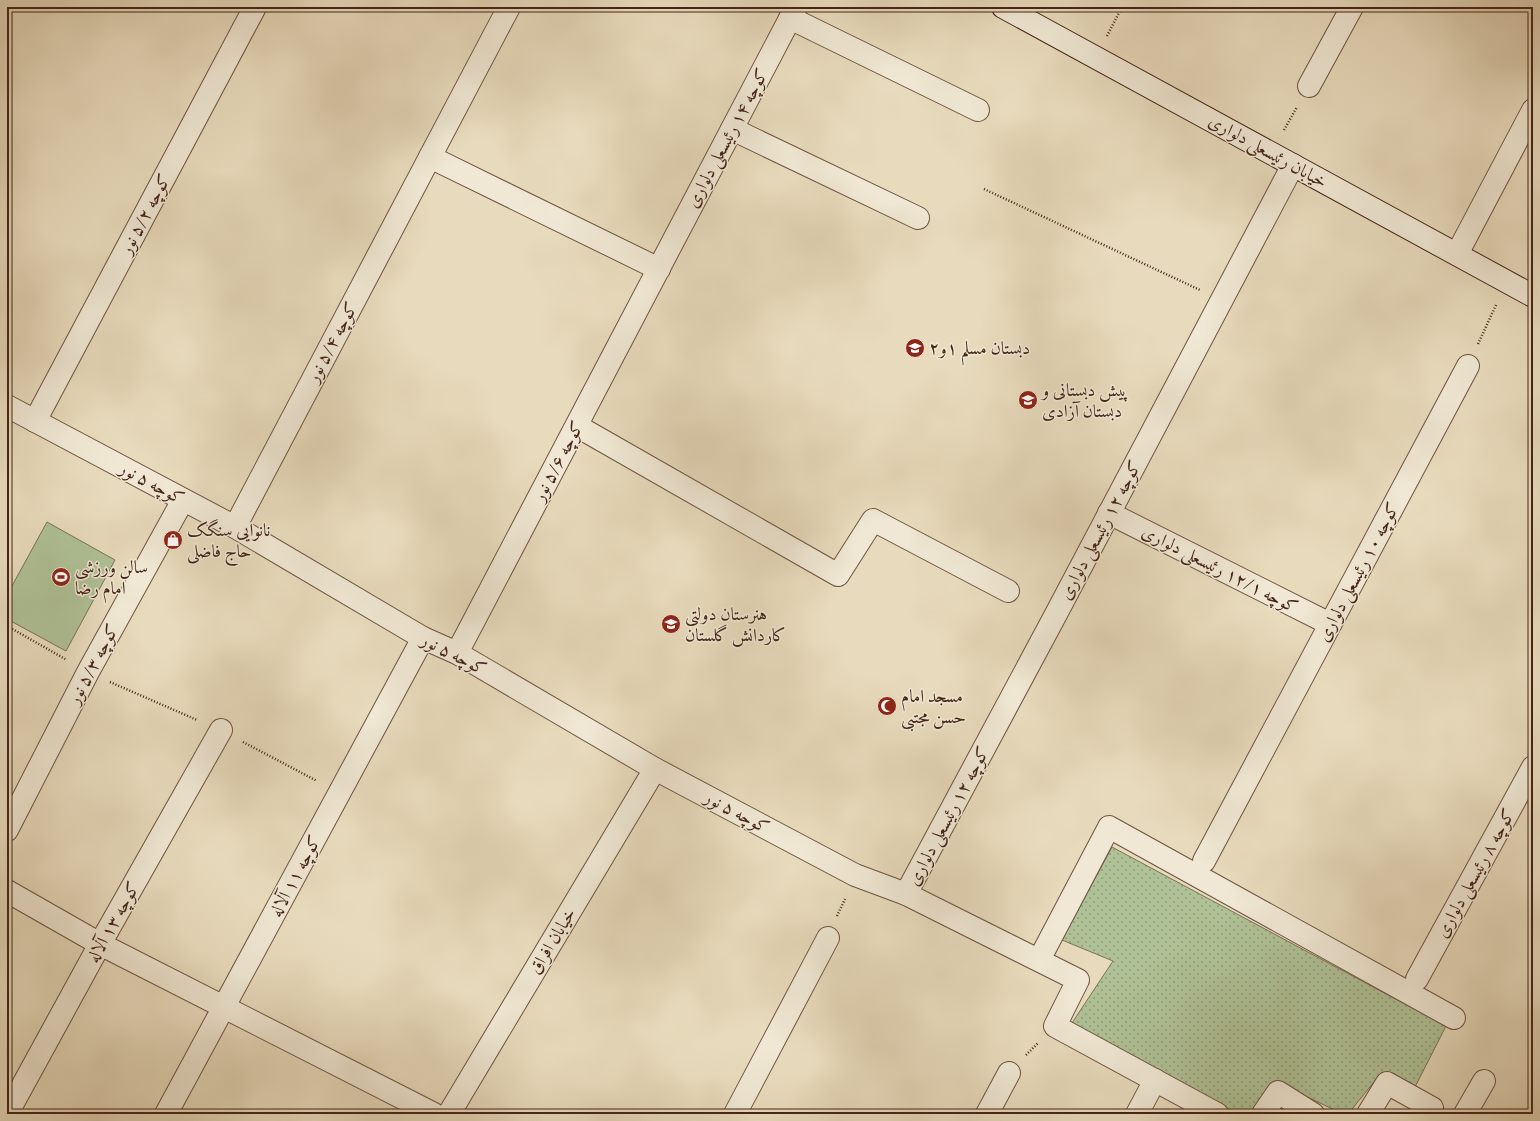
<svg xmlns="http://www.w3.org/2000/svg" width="1540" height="1121" font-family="'EB Garamond',Amiri,serif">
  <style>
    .grass { fill: url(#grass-dots); stroke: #7a7257 }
    .garden { fill: #afc196; stroke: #7a7257 }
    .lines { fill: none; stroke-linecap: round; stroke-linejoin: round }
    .street-casing { stroke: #6e5241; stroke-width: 24 }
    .secondary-casing { stroke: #452418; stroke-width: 24 }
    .path { stroke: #452418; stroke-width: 2.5; stroke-dasharray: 1 2; stroke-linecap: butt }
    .street { stroke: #f0e8d4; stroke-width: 22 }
    .secondary { stroke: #f0e8d4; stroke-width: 22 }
    .labels { text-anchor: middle; stroke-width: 3; stroke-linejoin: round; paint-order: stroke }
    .street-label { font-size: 18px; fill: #452418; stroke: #f0e8d4 }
    .poi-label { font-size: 18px; fill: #452418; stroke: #f0e8d4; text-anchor: start }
  </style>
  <defs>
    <pattern id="grass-dots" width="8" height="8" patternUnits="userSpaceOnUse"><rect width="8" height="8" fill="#afc196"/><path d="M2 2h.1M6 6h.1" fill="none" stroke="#909d79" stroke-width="1.8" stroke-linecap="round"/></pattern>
  </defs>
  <rect width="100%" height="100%" fill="#e8dbbd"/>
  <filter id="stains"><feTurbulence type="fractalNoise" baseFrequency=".005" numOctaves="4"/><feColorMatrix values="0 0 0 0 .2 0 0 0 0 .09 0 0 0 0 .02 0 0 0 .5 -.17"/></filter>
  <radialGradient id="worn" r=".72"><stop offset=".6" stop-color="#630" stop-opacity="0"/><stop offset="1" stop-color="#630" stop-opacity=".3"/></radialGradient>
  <polygon class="grass" points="1112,847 1446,1026 1414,1089 1382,1072 1348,1114 1343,1114 1274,1081 1252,1114 1238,1114 1072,1023 1113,961 1062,940"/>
  <polygon class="garden" points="47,522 115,560 66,651 7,619 7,595"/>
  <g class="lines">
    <defs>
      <g id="street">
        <polyline points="790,18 978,110"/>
        <polyline points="1309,86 1352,7"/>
        <polyline points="732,129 918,218"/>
        <polyline points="430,157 659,269"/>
        <polyline points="1457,254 1533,110"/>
        <polyline points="7,406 235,527 423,638 457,653 655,769 855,875 906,894 1078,980 1055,1026 1217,1114"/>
        <polyline points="35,421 255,7"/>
        <polyline points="577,426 838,575 873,520 1008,591"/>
        <polyline points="1109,513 1330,624"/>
        <polyline points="235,527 509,7"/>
        <polyline points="457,653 796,7"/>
        <polyline points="7,830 88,672 183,500"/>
        <polyline points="1204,861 1468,366"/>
        <polyline points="7,891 100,944 434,1114"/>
        <polyline points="906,894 1055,616 1293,165"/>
        <polyline points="1039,960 1109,827 1454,1018"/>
        <polyline points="1417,979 1533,767"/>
        <polyline points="7,1114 100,944 221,730"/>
        <polyline points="166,1114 423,638"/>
        <polyline points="449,1114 655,769"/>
        <polyline points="735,1114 828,938"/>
        <polyline points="987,1114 1009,1073"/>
        <polyline points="1137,1114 1155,1080"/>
        <polyline points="1263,1114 1278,1092 1313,1114"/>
        <polyline points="1368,1114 1387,1083 1432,1108"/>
        <polyline points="1465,1114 1484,1081"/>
      </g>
      <polyline id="secondary" points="1003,7 1533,296"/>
    </defs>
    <use href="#street" class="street-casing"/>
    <use href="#secondary" class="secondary-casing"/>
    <g class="path">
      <polyline points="1107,36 1122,7"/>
      <polyline points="1284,130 1297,107"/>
      <polyline points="984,189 1200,290"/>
      <polyline points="1478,344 1496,305"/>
      <polyline points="7,626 67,660"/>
      <polyline points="110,682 197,720"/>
      <polyline points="243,742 317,781"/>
      <polyline points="837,916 845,899"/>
      <polyline points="1026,1055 1038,1043"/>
    </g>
    <use href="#street" class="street"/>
    <use href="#secondary" class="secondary"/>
  </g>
  <defs>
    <symbol id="school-disc" viewBox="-11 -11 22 22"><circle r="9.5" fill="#8f2418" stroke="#f0e8d4"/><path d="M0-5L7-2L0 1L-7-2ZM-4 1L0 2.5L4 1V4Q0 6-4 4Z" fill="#fff"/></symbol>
    <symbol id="shop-disc" viewBox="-11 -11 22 22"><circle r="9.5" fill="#8f2418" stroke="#f0e8d4"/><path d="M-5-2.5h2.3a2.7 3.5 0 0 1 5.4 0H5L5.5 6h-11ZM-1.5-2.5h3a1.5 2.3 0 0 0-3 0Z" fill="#fff"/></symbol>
    <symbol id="stadium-disc" viewBox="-11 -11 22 22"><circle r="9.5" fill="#8f2418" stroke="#f0e8d4"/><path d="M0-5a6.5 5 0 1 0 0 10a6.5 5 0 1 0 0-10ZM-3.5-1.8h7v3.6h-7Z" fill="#fff"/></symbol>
    <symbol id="mosque-disc" viewBox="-11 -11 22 22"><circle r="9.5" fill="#8f2418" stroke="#f0e8d4"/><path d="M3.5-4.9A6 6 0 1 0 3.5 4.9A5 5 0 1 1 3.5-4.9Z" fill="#fff"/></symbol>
  </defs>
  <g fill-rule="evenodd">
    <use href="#school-disc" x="904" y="337" width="22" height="22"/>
    <use href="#school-disc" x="1017" y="389" width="22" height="22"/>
    <use href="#shop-disc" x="162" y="529" width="22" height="22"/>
    <use href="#stadium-disc" x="50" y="566" width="22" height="22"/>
    <use href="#school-disc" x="660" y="613" width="22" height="22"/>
    <use href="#mosque-disc" x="876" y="695" width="22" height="22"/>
  </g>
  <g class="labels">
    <g class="street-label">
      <text transform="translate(727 138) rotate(-62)" y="6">کوچه ۱۴ رئیسعلی دلواری</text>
      <text transform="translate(1268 151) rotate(29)" y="6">خیابان رئیسعلی دلواری</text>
      <text transform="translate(145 214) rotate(-62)" y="6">کوچه ۵/۲ نور</text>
      <text transform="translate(332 342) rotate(-62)" y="6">کوچه ۵/۴ نور</text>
      <text transform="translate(558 461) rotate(-62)" y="6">کوچه ۵/۶ نور</text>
      <text transform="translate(152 483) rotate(28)" y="6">کوچه ۵ نور</text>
      <text transform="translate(1100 530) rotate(-62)" y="6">کوچه ۱۲ رئیسعلی دلواری</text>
      <text transform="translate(1220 569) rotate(27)" y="6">کوچه ۱۲/۱ رئیسعلی دلواری</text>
      <text transform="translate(1358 572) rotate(-62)" y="6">کوچه ۱۰ رئیسعلی دلواری</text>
      <text transform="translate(454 654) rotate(27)" y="6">کوچه ۵ نور</text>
      <text transform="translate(93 664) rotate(-62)" y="6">کوچه ۵/۳ نور</text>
      <text transform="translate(737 812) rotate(28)" y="6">کوچه ۵ نور</text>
      <text transform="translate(948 816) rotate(-62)" y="6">کوچه ۱۲ رئیسعلی دلواری</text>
      <text transform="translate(1475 873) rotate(-61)" y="6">کوچه ۸ رئیسعلی دلواری</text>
      <text transform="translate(295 876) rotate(-62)" y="6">کوچه ۱۱ آلاله</text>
      <text transform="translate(113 922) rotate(-61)" y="6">کوچه ۱۳ آلاله</text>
      <text transform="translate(552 941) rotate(-59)" y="6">خیابان افراق</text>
    </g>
    <g class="poi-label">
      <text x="929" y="354">دبستان مسلم ۱و۲</text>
      <text x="1042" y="396">پیش دبستانی و<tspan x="1042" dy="21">دبستان آزادی</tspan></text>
      <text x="187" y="536">نانوایی سنگک<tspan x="187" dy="21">حاج فاضلی</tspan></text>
      <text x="75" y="573">سالن ورزشی<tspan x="75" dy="21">امام رضا</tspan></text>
      <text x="685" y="620">هنرستان دولتی<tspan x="685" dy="21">کاردانش گلستان</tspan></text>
      <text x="901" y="702">مسجد امام<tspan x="901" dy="21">حسن مجتبی</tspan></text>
    </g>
  </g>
  <rect width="1540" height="1121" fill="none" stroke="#e8dbbd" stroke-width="24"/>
  <rect x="8" y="8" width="1524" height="1105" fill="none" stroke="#452418" stroke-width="2"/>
  <rect x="12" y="12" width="1516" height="1097" fill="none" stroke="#452418"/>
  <rect width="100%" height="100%" filter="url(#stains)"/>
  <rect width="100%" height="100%" fill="url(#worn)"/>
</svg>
